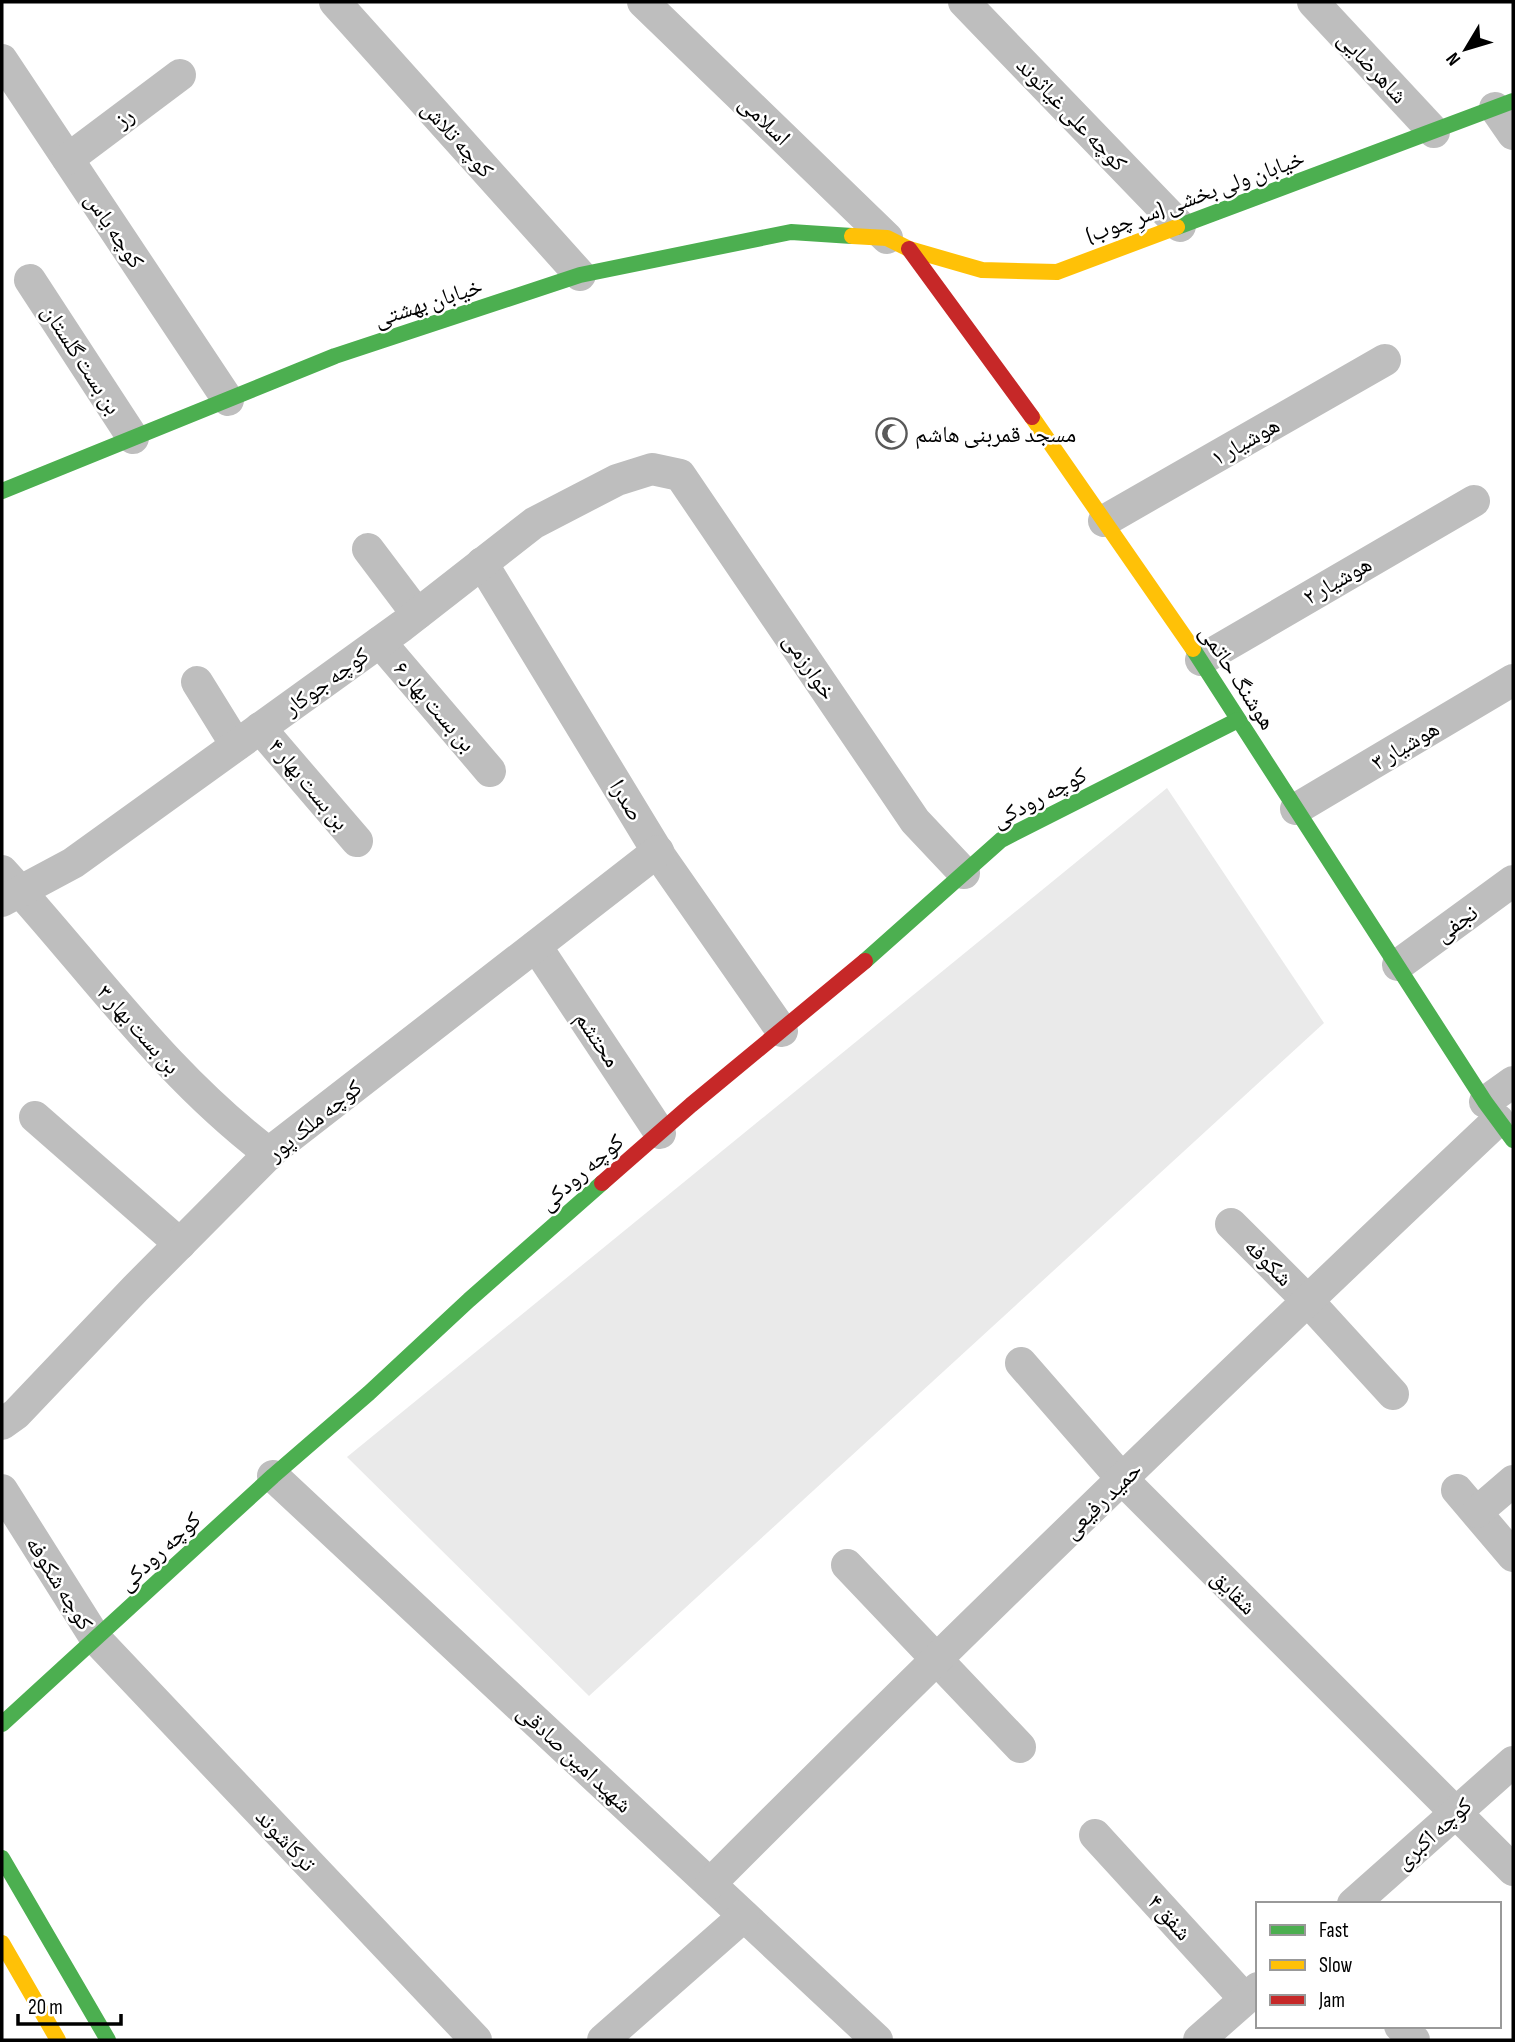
<svg xmlns="http://www.w3.org/2000/svg" width="1515" height="2042" font-family="'Sofia Sans Condensed','Noto Naskh Arabic',sans-serif">
  <style>
    .green { fill: #eaeaea }
    .lines { fill: none; stroke-linecap: round; stroke-linejoin: round }
    .street { stroke: #bebebe; stroke-width: 32 }
    .fast { stroke: #4caf50; stroke-width: 16 }
    .slow { stroke: #ffc107; stroke-width: 16 }
    .jam { stroke: #c62828; stroke-width: 16 }
    .labels { text-anchor: middle; stroke-width: 5; stroke-linejoin: round; paint-order: stroke }
    .street-label { font-size: 23px; fill: #000; stroke: #fff }
    .poi-label { font-size: 23px; fill: #000; stroke: #fff; text-anchor: start }
  </style>
  <rect width="100%" height="100%" fill="#fff"/>
  <polygon class="green" points="1167,788 1324,1023 589,1696 347,1457"/>
  <g class="lines">
    <g class="street">
      <polyline points="335,2 580,275"/>
      <polyline points="643,2 887,238"/>
      <polyline points="964,2 1180,226"/>
      <polyline points="1313,2 1434,132"/>
      <polyline points="2,60 228,400"/>
      <polyline points="1495,108 1513,134"/>
      <polyline points="68,159 180,75"/>
      <polyline points="30,280 133,438"/>
      <polyline points="1104,521 1385,360"/>
      <polyline points="368,549 417,614"/>
      <polyline points="482,563 662,859 782,1031"/>
      <polyline points="380,642 490,771"/>
      <polyline points="1201,660 1474,501"/>
      <polyline points="197,682 236,745"/>
      <polyline points="260,728 357,841"/>
      <polyline points="1296,809 1513,680"/>
      <path d="M2 871C91 968 164 1074 270 1154"/>
      <polyline points="2,901 73,863 402,626 534,523 617,480 652,469 680,475 915,821 964,873"/>
      <polyline points="536,946 660,1133"/>
      <polyline points="1398,965 1513,881"/>
      <polyline points="1485,1102 1513,1082"/>
      <polyline points="35,1117 180,1244"/>
      <polyline points="1231,1224 1308,1301 1393,1394"/>
      <polyline points="1021,1363 1123,1480 1513,1870"/>
      <polyline points="2,1424 16,1414 135,1289 274,1149 658,851"/>
      <polyline points="273,1476 877,2040"/>
      <polyline points="2,1490 96,1639 476,2040"/>
      <polyline points="1457,1490 1513,1556"/>
      <polyline points="1477,1512 1513,1481"/>
      <polyline points="847,1565 1020,1747"/>
      <polyline points="1095,1835 1245,1999"/>
      <path d="M710 1884C968 1625 1232 1371 1498 1120"/>
      <polyline points="1353,1904 1513,1762"/>
      <polyline points="1400,2026 1414,2040"/>
      <polyline points="603,2040 744,1916"/>
      <polyline points="1199,2040 1258,1988"/>
    </g>
    <g class="fast">
      <polyline points="1177,227 1513,101"/>
      <polyline points="2,491 335,356 580,275 791,232 852,236"/>
      <polyline points="1193,649 1485,1102 1513,1140"/>
      <polyline points="865,961 1001,840 1238,720"/>
      <polyline points="2,1724 273,1476 369,1393 469,1300 602,1183"/>
      <polyline points="2,1858 108,2040"/>
    </g>
    <g class="slow">
      <polyline points="852,236 887,238 909,249 982,270 1057,272 1177,227"/>
      <polyline points="1032,417 1193,649"/>
      <polyline points="2,1943 58,2040"/>
    </g>
    <g class="jam">
      <polyline points="909,249 1032,417"/>
      <polyline points="602,1183 691,1105 865,961"/>
    </g>
  </g>
  <defs>
    <symbol id="mosque-ring" viewBox="-11 -11 22 22"><circle r="9.5" fill="#fff" stroke="#595959" stroke-width="1.5"/><path d="M3.5-4.9A6 6 0 1 0 3.5 4.9A5 5 0 1 1 3.5-4.9Z" fill="#595959"/></symbol>
  </defs>
  <g fill-rule="evenodd">
    <use href="#mosque-ring" x="874" y="416" width="35" height="35"/>
  </g>
  <g class="labels">
    <g class="street-label">
      <text transform="translate(1373 67) rotate(47)" y="8">شاهرضایی</text>
      <text transform="translate(1072 114) rotate(46)" y="8">کوچه علی غیاثوند</text>
      <text transform="translate(124 117) rotate(-37)" y="8">رز</text>
      <text transform="translate(765 120) rotate(44)" y="8">اسلامی</text>
      <text transform="translate(458 139) rotate(48)" y="8">کوچه تلاش</text>
      <text transform="translate(1195 196) rotate(-20)" y="8">خیابان ولی بخشی (سرِ چوب)</text>
      <text transform="translate(115 230) rotate(56)" y="8">کوچه یاس</text>
      <text transform="translate(428 302) rotate(-18)" y="8">خیابان بهشتی</text>
      <text transform="translate(82 359) rotate(57)" y="8">بن بست گلستان</text>
      <text transform="translate(1245 441) rotate(-30)" y="8">هوشیار ۱</text>
      <text transform="translate(1337 580) rotate(-30)" y="8">هوشیار ۲</text>
      <text transform="translate(810 666) rotate(56)" y="8">خوارزمی</text>
      <text transform="translate(1238 677) rotate(57)" y="8">هوشنگ حاتمی</text>
      <text transform="translate(326 681) rotate(-36)" y="8">کوچه جوکار</text>
      <text transform="translate(435 706) rotate(49)" y="8">بن بست بهار ۶</text>
      <text transform="translate(1405 745) rotate(-31)" y="8">هوشیار ۳</text>
      <text transform="translate(309 784) rotate(50)" y="8">بن بست بهار ۴</text>
      <text transform="translate(1039 797) rotate(-28)" y="8">کوچه رودکی</text>
      <text transform="translate(627 800) rotate(59)" y="8">صدرا</text>
      <text transform="translate(1456 923) rotate(-36)" y="8">نجفی</text>
      <text transform="translate(139 1029) rotate(48)" y="8">بن بست بهار ۳</text>
      <text transform="translate(598 1039) rotate(56)" y="8">محتشم</text>
      <text transform="translate(314 1120) rotate(-39)" y="8">کوچه ملک پور</text>
      <text transform="translate(581 1172) rotate(-41)" y="8">کوچه رودکی</text>
      <text transform="translate(1269 1262) rotate(45)" y="8">شکوفه</text>
      <text transform="translate(1102 1500) rotate(-44)" y="8">حمید رفیعی</text>
      <text transform="translate(159 1551) rotate(-43)" y="8">کوچه رودکی</text>
      <text transform="translate(60 1583) rotate(58)" y="8">کوچه شکوفه</text>
      <text transform="translate(1234 1592) rotate(45)" y="8">شقایق</text>
      <text transform="translate(575 1758) rotate(43)" y="8">شهید امین صادقی</text>
      <text transform="translate(1433 1833) rotate(-42)" y="8">کوچه اکبری</text>
      <text transform="translate(286 1840) rotate(47)" y="8">ترکاشوند</text>
      <text transform="translate(1170 1917) rotate(48)" y="8">شفق ۴</text>
    </g>
    <g class="poi-label">
      <text x="915" y="442">مسجد قمربنی هاشم</text>
    </g>
  </g>
  <rect width="1515" height="2042" fill="none" stroke="#000000" stroke-width="7"/>
  <rect x="1256" y="1902" width="245" height="126" fill="#ffffff" stroke="#999999" stroke-width="2"/>
  <rect x="1270" y="1925" width="35" height="10" fill="#4caf50" stroke="#999999" stroke-width="2"/>
  <text x="1319" y="1937" font-size="21" fill="#000000">Fast</text>
  <rect x="1270" y="1960" width="35" height="10" fill="#ffc107" stroke="#999999" stroke-width="2"/>
  <text x="1319" y="1972" font-size="21" fill="#000000">Slow</text>
  <rect x="1270" y="1995" width="35" height="10" fill="#c62828" stroke="#999999" stroke-width="2"/>
  <text x="1319" y="2007" font-size="21" fill="#000000">Jam</text>
  <g transform="translate(1466 49) rotate(232)" stroke="#ffffff" stroke-width="5" paint-order="stroke">
  <path d="M0-5L12 26L0 18L-12 26Z" fill="#000000"/>
  <text y="-10" font-size="19" font-weight="bold" text-anchor="middle" fill="#000000">N</text>
  </g>
  <path d="M18 2014v10h103v-10" fill="none" stroke="#000000" stroke-width="3.5"/>
  <text x="28" y="2014" font-size="21" fill="#000000" stroke="#ffffff" stroke-width="5" paint-order="stroke">20 m</text>
</svg>
